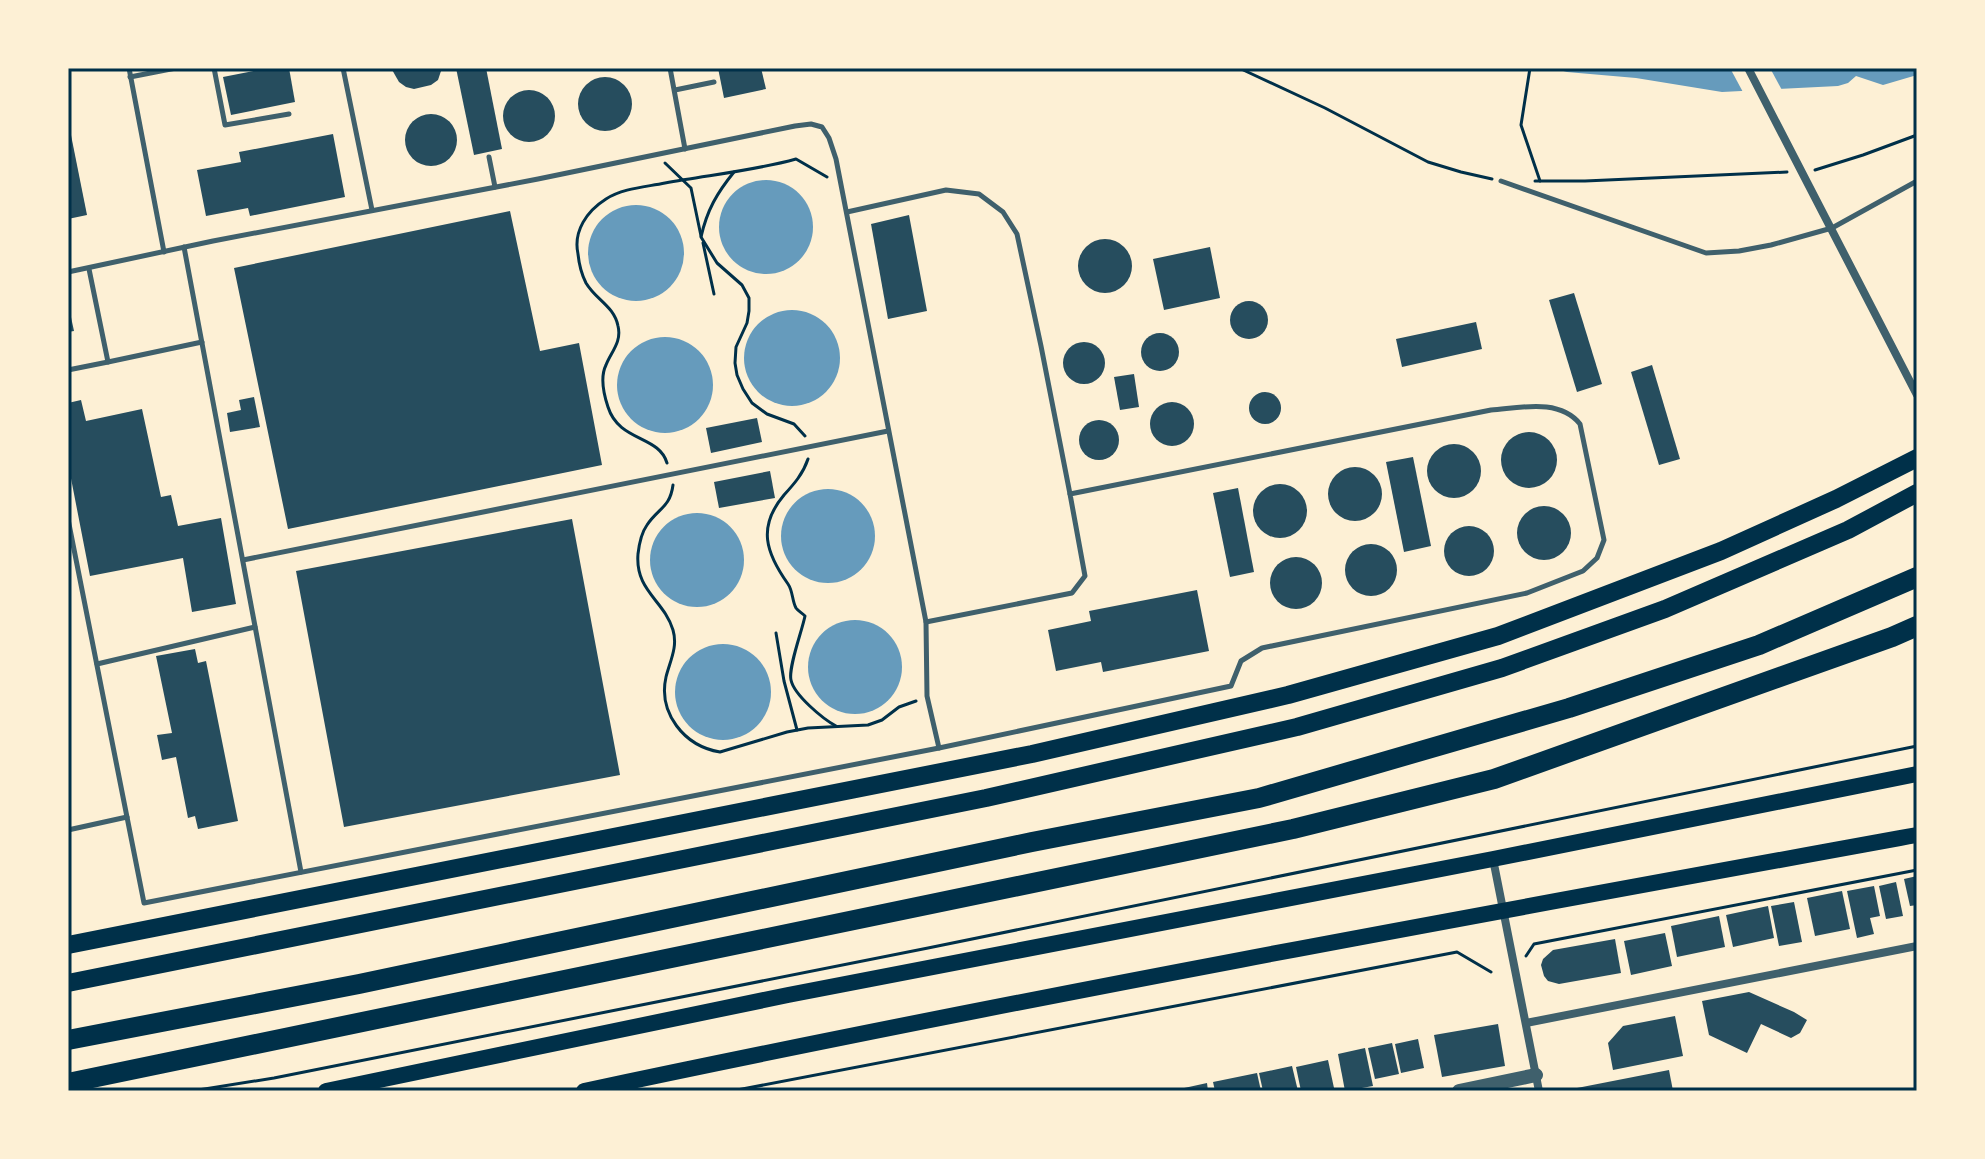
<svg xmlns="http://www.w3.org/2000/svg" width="1985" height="1159" font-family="'PT Sans Narrow',sans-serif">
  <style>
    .water { fill: #669bbc }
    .pier { fill: #fdf0d5 }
    .building { fill: #264d5e }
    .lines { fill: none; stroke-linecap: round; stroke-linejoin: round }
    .path { stroke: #003049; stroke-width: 3 }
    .service { stroke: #3f606c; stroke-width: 5 }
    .minor { stroke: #3f606c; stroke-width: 8 }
    .tertiary { stroke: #3f606c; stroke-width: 14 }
    .primary { stroke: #003049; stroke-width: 16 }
    .trunk { stroke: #003049; stroke-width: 18 }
    .motorway { stroke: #003049; stroke-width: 20 }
    .neatline { fill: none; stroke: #003049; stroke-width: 3 }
  </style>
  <rect width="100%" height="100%" fill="#fdf0d5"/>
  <g class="water">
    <polygon points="1552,68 1917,68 1917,75 1883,85 1856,76 1848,83 1838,86 1722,92 1636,78 1567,72"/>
    <circle cx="766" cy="227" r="47"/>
    <circle cx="636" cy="253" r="48"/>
    <circle cx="792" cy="358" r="48"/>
    <circle cx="665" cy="385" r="48"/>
    <circle cx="828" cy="536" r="47"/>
    <circle cx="697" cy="560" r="47"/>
    <circle cx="855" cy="667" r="47"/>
    <circle cx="723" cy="692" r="48"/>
  </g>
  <polygon class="pier" points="1730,68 1770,68 1783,92 1744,94"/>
  <g class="building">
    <polygon points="269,68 289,68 295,102 231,115 223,77"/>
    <polygon points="391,68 442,68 438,80 431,85 414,89 406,87 399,82"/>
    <polygon points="456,68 486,68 502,149 474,155"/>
    <polygon points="718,68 761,68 766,89 724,98"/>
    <circle cx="605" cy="104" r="27"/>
    <circle cx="529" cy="116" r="26"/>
    <circle cx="431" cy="140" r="26"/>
    <polygon points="68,125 69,125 87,215 68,219"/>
    <polygon points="333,134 345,197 250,216 248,208 206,216 197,170 241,162 239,152"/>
    <polygon points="510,211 540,351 579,343 602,465 288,529 234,268"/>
    <polygon points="909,215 927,311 888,319 871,224"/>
    <circle cx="1105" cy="266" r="27"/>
    <polygon points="1210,247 1220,298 1164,310 1153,259"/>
    <polygon points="1574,293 1602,384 1577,392 1549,300"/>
    <circle cx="1249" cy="320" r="19"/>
    <polygon points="68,308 69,308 74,331 68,332"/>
    <polygon points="1476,322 1482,349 1402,367 1396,339"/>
    <circle cx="1160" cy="352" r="19"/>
    <circle cx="1084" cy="363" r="21"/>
    <polygon points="1652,365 1680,459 1659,465 1631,372"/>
    <polygon points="1134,374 1139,407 1120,410 1114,377"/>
    <circle cx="1265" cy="408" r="16"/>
    <polygon points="254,397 260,427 230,432 227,413 241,410 239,400"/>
    <polygon points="81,400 86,421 142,409 161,497 171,495 178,526 221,518 236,604 192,612 183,558 90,576 68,463 68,403"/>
    <circle cx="1172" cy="424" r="22"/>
    <polygon points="757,418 762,442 711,453 706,428"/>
    <circle cx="1099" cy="440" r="20"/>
    <circle cx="1529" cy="460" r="28"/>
    <circle cx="1454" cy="471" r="27"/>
    <polygon points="1413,457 1431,546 1404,552 1386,462"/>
    <circle cx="1355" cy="494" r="27"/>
    <polygon points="770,471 775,498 719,508 714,482"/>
    <circle cx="1280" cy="511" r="27"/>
    <polygon points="1238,488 1254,572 1230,577 1213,493"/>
    <circle cx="1544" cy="533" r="27"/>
    <polygon points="572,519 620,775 344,827 296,571"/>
    <circle cx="1469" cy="551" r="25"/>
    <circle cx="1371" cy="570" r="26"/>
    <circle cx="1296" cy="583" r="26"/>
    <polygon points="1197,590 1209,651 1103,672 1101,662 1056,671 1048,630 1091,621 1089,611"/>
    <polygon points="195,649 198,663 206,661 238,821 198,829 195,816 188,818 176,757 162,760 157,735 172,733 156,656"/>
    <polygon points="1917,876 1917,905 1910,906 1904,879"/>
    <polygon points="1896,882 1903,916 1886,919 1879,886"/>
    <polygon points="1874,886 1880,916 1870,918 1874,934 1857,938 1847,891"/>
    <polygon points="1842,891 1850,929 1815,936 1807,898"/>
    <polygon points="1794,902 1802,942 1779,946 1771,906"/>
    <polygon points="1768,906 1774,938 1733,947 1726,915"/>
    <polygon points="1719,916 1725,947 1677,957 1671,926"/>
    <polygon points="1665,933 1672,966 1631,975 1624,941"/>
    <polygon points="1615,939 1621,973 1559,984 1548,981 1544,976 1541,965 1543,959 1553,950"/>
    <polygon points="1749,992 1794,1012 1807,1020 1800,1033 1791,1038 1761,1024 1747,1053 1709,1035 1702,1001"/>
    <polygon points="1675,1016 1683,1056 1613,1070 1608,1043 1623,1026"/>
    <polygon points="1498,1024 1505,1066 1442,1077 1434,1035"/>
    <polygon points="1418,1039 1424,1068 1401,1073 1395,1044"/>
    <polygon points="1392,1043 1399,1074 1375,1079 1368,1048"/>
    <polygon points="1365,1048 1373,1086 1345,1091 1338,1054"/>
    <polygon points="1328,1060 1334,1088 1317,1091 1301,1091 1296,1067"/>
    <polygon points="1292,1066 1298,1091 1263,1091 1259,1073"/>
    <polygon points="1669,1070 1673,1091 1578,1091 1577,1088"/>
    <polygon points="1257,1073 1261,1091 1215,1091 1213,1082"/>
    <polygon points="1207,1083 1208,1091 1175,1091 1175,1090"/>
  </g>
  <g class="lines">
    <g class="path">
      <polyline points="1239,68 1325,108 1428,162 1461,172 1492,179"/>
      <polyline points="1530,68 1521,125 1540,181"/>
      <polyline points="665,163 691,188 701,236"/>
      <polyline points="1815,170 1863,155 1917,135"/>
      <path d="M734 172C717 193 707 210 701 237L717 263 742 285 749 298V311L747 323 736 347 735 363 737 375 743 389 752 403 767 414 794 424 805 436"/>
      <polyline points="1535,181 1585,181 1787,172"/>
      <polyline points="703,243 714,294"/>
      <path d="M808 459C803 474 794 484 784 495 757 527 766 553 788 584 793 591 792 601 796 608 798 611 802 613 805 616 802 631 788 668 791 680 794 695 823 719 836 726"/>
      <path d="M667 463C659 435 619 442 608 407 604 395 600 377 606 365 611 352 622 342 618 326 614 306 596 300 586 283 582 275 579 264 578 254 573 231 587 211 606 199 623 188 646 187 665 183 708 175 753 171 796 159L827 177"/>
      <path d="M673 485C670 508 658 508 647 525 642 532 639 545 638 554 635 591 664 600 673 630 678 647 670 661 666 677 658 713 684 746 720 752L787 732 808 728 868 725 882 720 899 707 916 701"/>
      <polyline points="776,633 784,681 797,730"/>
      <polyline points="1526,956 1534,944 1917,870"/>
      <polyline points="192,1091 274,1078 928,948 1917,746"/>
      <polyline points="732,1091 1457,952 1491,972"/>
    </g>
    <g class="service">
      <polyline points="129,68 164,252"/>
      <polyline points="214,68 225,125 289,114"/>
      <polyline points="343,68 372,210"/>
      <polyline points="670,68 685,149"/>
      <polyline points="130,77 176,68"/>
      <polyline points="675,90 714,82"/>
      <polyline points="489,157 495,187"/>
      <polyline points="1501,181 1706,253 1739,251 1771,245 1832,228 1917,181"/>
      <polyline points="847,212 946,190 979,194 1003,212 1017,234 1041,346 1070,494"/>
      <polyline points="184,247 301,872"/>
      <polyline points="68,272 213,241 538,179 795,126 811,124 822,127 829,138 836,159 926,622 927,696 939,748"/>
      <polyline points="108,362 202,342"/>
      <polyline points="68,370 108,362 89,269"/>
      <path d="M68 519 144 903 939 748 1231 686 1241 661 1262 648 1527 593 1583 571 1597 558 1604 540 1580 424C1559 398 1520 408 1491 410L1070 494 1085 576 1072 593 926 622"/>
      <polyline points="243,560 888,431"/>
      <polyline points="97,664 255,627"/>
      <polyline points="68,830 127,817"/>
    </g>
    <g class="minor">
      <polyline points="1748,68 1917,395"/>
      <polyline points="1493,859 1539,1091"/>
      <polyline points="1526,1023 1917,946"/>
    </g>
    <polyline class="tertiary" points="1459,1091 1536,1075"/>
    <g class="primary">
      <polyline points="326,1091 788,995 1493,859 1917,774"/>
      <path d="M584 1091C1026 997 1472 916 1917 835"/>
    </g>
    <g class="trunk">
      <polyline points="68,945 1032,754 1288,695 1498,636 1721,551 1836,499 1917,458"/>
      <polyline points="68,983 986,798 1297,727 1502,668 1665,609 1848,530 1917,493"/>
    </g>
    <g class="motorway">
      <polyline points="68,1040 359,984 1032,842 1259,798 1569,708 1759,645 1917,577"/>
      <polyline points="68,1083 1293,829 1494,779 1892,637 1917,626"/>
    </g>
  </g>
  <rect width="1985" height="1159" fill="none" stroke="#fdf0d5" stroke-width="140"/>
  <rect x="70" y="70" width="1845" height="1019" class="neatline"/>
</svg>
